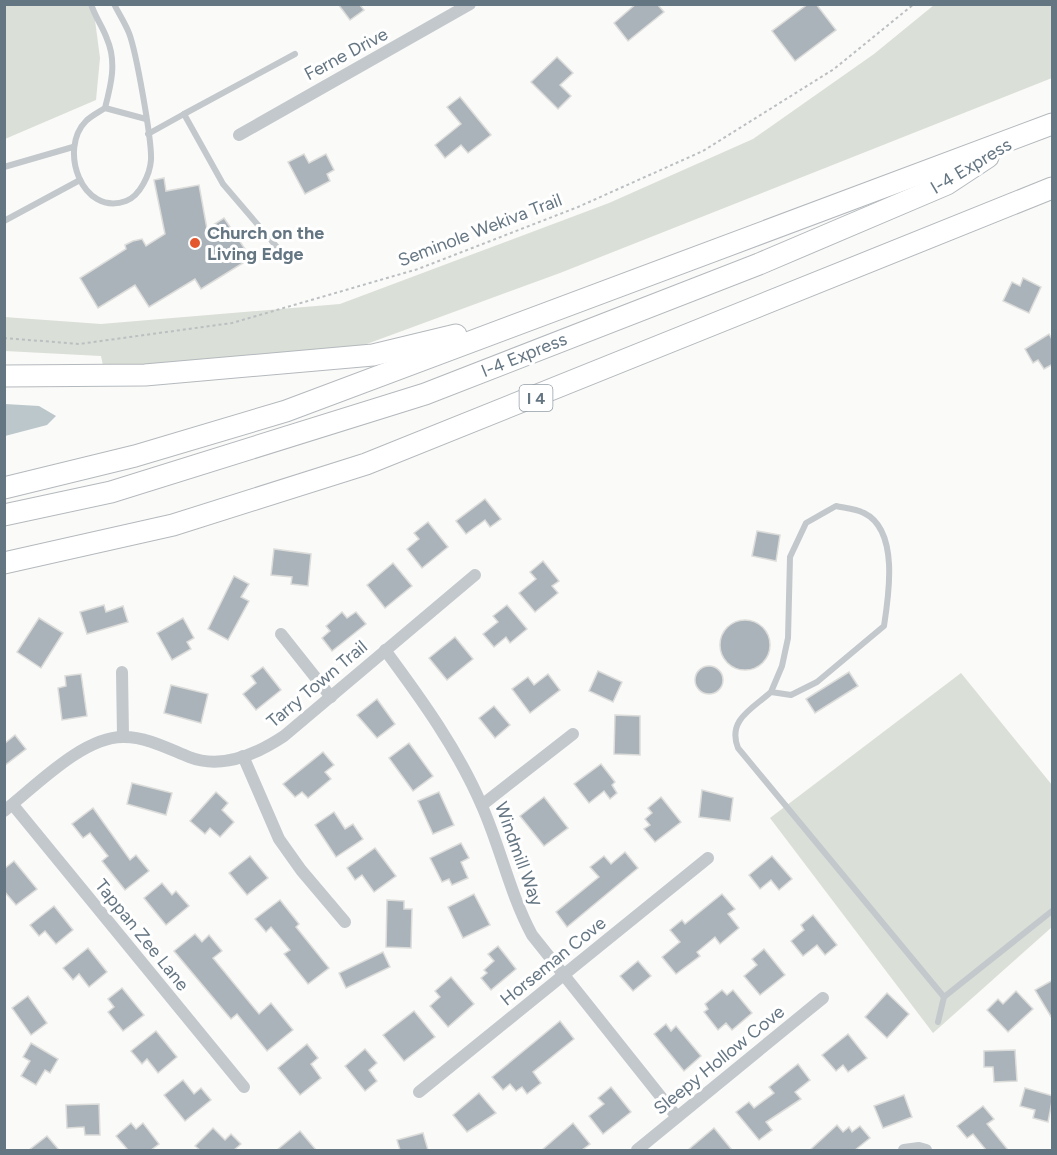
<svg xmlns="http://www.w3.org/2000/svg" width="1057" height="1155" font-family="Figtree,sans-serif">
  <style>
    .green { fill: #dadfd7 }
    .water { fill: #bbc7cb }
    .building { fill: #aab3b9; stroke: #dcdcda; stroke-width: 1.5 }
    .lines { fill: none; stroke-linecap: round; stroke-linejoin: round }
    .highway-casing { stroke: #b4b9bd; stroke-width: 23 }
    .path { stroke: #bbbfc2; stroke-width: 2; stroke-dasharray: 3 3; stroke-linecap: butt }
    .lane { stroke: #c3c8cc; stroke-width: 6 }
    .street { stroke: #c3c8cc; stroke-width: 12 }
    .highway { stroke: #fff; stroke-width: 21 }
    .poi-dot { fill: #e4572e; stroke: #fff; stroke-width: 2 }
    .labels { text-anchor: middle; stroke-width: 6; stroke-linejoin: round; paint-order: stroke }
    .shield { fill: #fff; stroke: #939fa8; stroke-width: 1.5 }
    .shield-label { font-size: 16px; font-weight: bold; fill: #657683 }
    .street-label { font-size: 18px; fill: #657683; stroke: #fff }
    .poi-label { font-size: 18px; font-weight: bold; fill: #657683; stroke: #fff; text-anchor: start }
  </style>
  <rect width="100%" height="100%" fill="#fafaf8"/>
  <g class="green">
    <polygon points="9,4 93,5 100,58 96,100 5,139 4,6"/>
    <polygon points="934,5 1052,5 1052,78 560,273 345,352 104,370 101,356 5,351 4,317 101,324 340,304 609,203 753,139 874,54"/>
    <polygon points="961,673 1052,785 1052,927 933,1033 770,818"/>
  </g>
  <polygon class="water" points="5,404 39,406 56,416 47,425 5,436"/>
  <g class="building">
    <polygon points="338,4 359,4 364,10 350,20"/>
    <polygon points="636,4 657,4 664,12 628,41 614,23"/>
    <polygon points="808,4 816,4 836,30 795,61 772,31"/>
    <polygon points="557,57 573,73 560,85 571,96 558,109 531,82"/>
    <polygon points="460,97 491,135 468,153 461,145 445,158 435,145 461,124 447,107"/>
    <polygon points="304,154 309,163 326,154 334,170 327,174 330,181 305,194 288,162"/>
    <polygon points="164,178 166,191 199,185 207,229 224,218 251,258 201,289 195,279 149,307 135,285 98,308 80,278 126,249 125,245 133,241 142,239 146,246 165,234 154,180"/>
    <polygon points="1023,278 1041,287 1029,313 1003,301 1012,282 1020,286"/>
    <polygon points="1049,334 1053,341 1053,364 1044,369 1038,360 1033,363 1025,349"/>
    <polygon points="485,499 501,519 490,527 485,520 466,534 456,521"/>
    <polygon points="428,522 448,547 422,568 407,549 419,539 414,533"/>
    <polygon points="757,531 780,535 776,561 752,556"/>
    <polygon points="274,549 311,554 308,586 291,584 292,577 271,575"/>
    <polygon points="543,561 559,581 552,586 558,593 535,612 519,593 536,579 530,572"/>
    <polygon points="393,563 412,586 385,608 367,585"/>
    <polygon points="234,576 249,584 241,597 249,601 228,640 208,629"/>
    <polygon points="104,605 106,612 123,606 128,622 87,634 80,612"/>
    <polygon points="507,605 527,629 510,643 506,637 494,647 483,634 498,622 493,616"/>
    <polygon points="342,612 347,618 356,612 366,624 332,651 322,638 330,631 326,626"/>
    <polygon points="39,618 63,633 41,668 17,652"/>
    <polygon points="183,618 194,638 187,642 191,649 172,660 157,633"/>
    <circle cx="745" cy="645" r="25"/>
    <polygon points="455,637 473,659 447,680 429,658"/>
    <circle cx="709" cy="680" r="14"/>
    <polygon points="263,667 281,690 256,710 243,694 256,683 251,676"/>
    <polygon points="598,671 622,682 613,702 589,691"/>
    <polygon points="849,672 858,686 815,713 806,699"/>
    <polygon points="81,674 87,716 62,720 58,688 66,686 65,676"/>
    <polygon points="548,674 560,690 530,713 512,689 528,677 534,685"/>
    <polygon points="171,685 208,694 201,723 164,713"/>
    <polygon points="377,699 395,724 377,738 357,715"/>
    <polygon points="494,706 510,725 495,738 479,718"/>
    <polygon points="615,715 640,716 640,755 614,754"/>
    <polygon points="15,735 26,749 4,766 4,744"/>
    <polygon points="409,743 433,776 413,791 389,758"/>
    <polygon points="323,752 334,765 325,772 331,779 308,798 302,792 295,797 283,784"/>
    <polygon points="601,764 615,782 612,785 617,793 610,799 604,791 589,803 574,784"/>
    <polygon points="132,783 172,793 166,815 127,804"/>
    <polygon points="702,790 733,798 730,821 699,817"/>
    <polygon points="216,792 228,803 222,810 234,822 220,837 210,828 205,834 190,821"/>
    <polygon points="439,792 454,825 433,834 418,801"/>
    <polygon points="544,797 568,828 544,846 520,816"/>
    <polygon points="661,797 681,822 655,842 644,829 650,825 645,819 652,813 648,808"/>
    <polygon points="93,808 130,860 136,855 149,871 125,890 102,861 108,856 90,833 83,838 72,824"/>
    <polygon points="334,812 345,829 353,824 363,839 336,857 315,825"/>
    <polygon points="461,843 469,858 461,862 468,878 452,885 449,879 442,882 430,858"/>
    <polygon points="375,848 396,876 374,892 362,875 355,880 347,868"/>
    <polygon points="625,852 638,868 567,927 556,912 599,877 590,867 604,856 611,864"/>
    <polygon points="250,856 268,878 247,895 229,873"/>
    <polygon points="772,856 792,879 779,890 771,880 760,889 749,875"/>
    <polygon points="14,861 37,889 16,905 4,891 4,869"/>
    <polygon points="162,883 172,895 176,891 189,906 166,925 144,898"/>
    <polygon points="474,894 490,925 463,938 448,907"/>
    <polygon points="722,894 735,909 728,914 739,928 720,944 715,937 697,952 700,956 676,974 662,957 680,942 670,930 682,920 685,924"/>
    <polygon points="280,900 299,924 296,927 329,968 308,984 284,954 290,950 271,927 266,932 255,919"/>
    <polygon points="387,900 404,901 404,909 412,909 411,948 386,947"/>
    <polygon points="54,906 73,930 56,944 45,931 39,936 30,925"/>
    <polygon points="813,915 837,945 825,955 817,945 803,956 791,941 804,930 801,925"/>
    <polygon points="195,934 202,942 209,935 222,951 213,958 259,1014 271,1003 293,1030 267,1051 237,1014 231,1019 174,951"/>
    <polygon points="498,946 516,969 491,990 481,978 487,973 484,970 494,961 488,954"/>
    <polygon points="88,948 107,972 89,987 79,974 73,980 63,968"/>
    <polygon points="764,949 785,975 760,995 744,976 757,965 752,959"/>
    <polygon points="383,952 390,967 346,988 339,973"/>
    <polygon points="638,961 651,976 633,991 620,976"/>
    <polygon points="451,977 474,1004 448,1027 430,1006 440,997 435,991"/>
    <polygon points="1053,980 1053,1020 1035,990"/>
    <polygon points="122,988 144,1015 123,1031 108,1012 114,1007 108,999"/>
    <polygon points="722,990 727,995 733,990 752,1013 732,1030 726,1023 718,1030 704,1012 708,1009 705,1004"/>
    <polygon points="1016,991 1033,1009 1008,1032 987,1010 998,999 1003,1004"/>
    <polygon points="887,993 909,1014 887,1038 865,1017"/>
    <polygon points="28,996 47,1023 31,1035 12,1008"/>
    <polygon points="414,1011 435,1037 404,1061 383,1035"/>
    <polygon points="560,1021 574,1039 533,1072 541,1083 527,1094 522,1087 516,1091 510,1084 503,1090 492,1077"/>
    <polygon points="666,1024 671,1031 676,1026 701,1056 684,1071 654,1034"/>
    <polygon points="156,1031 177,1057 158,1073 147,1059 142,1064 131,1051"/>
    <polygon points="848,1034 867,1058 848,1072 843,1065 836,1071 822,1055"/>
    <polygon points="31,1043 58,1059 50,1073 45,1070 36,1085 21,1076 30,1061 23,1057"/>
    <polygon points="307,1044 318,1058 311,1064 321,1078 300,1095 278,1068"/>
    <polygon points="365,1049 377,1063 369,1070 377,1081 365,1091 345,1066"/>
    <polygon points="1015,1050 1017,1081 994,1082 993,1067 984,1067 984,1051"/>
    <polygon points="798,1064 810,1080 795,1092 801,1099 766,1122 772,1130 759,1140 736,1112 749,1102 754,1108 774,1093 769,1087"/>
    <polygon points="183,1080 194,1094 201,1088 211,1100 185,1121 164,1095"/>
    <polygon points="611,1087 631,1112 603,1134 589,1116 604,1104 598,1098"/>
    <polygon points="1025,1088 1053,1096 1048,1122 1033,1118 1035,1110 1020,1106"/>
    <polygon points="479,1093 496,1113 467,1132 453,1115"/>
    <polygon points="904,1095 912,1117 883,1128 874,1106"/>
    <polygon points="99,1104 100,1135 85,1135 84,1127 67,1128 66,1105"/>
    <polygon points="983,1106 994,1119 987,1124 1008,1150 986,1150 973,1134 967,1138 957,1126"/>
    <polygon points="131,1123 136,1129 143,1123 159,1144 151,1150 128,1150 116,1136"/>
    <polygon points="573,1123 590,1144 582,1150 542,1150"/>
    <polygon points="837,1125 843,1132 849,1127 852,1132 860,1126 870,1138 855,1150 810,1150"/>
    <polygon points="213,1128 225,1140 231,1134 241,1144 234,1150 200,1150 195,1146"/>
    <polygon points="714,1128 732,1150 688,1150"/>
    <polygon points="300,1131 316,1150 277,1150"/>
    <polygon points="423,1133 428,1150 400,1150 397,1140"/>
    <polygon points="47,1136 59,1150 29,1150"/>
  </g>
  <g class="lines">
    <defs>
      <g id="highway">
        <polyline points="4,376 145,375 373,355 456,335"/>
        <polyline points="4,488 135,456 286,411 1052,124"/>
        <polyline points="4,515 111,492 425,394 759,264 947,184 988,157"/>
        <polyline points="4,563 173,525 366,464 1052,188"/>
      </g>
    </defs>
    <use href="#highway" class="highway-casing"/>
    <polyline class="path" points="4,338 79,344 232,323 418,269 578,207 703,151 834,69 914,4"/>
    <g class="lane">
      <path d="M91 4C95 17 103 27 107 39 117 62 111 85 105 108 99 112 91 116 86 121 58 149 82 217 126 201 140 196 150 174 151 160 152 140 136 51 129 33 125 23 119 14 114 4"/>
      <polyline points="105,108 146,119"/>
      <polyline points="184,114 295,54"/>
      <polyline points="148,134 184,114 223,184 282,253"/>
      <polyline points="4,167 73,147"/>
      <polyline points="4,221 80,180"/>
      <path d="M771 692 782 666 788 638 790 557 806 523 836 506C845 508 856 509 864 513 899 530 889 594 884 626L817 682 791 695 771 692C752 709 727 720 738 748L944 997"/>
      <polyline points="938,1022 944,997 1052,911"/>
    </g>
    <g class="street">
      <polyline points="239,135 470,4"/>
      <polyline points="281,634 331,697"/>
      <path d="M385 650C422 700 458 750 482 806 501 849 510 894 532 935L677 1117"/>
      <polyline points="122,672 123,736"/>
      <polyline points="243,756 279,839 301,870 345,922"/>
      <polyline points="13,805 244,1087"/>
      <polyline points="482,805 573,734"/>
      <path d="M4 811C35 787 83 736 124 737 147 737 169 749 189 757 222 770 257 754 284 736L475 575"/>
      <polyline points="419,1092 708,858"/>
      <polyline points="637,1150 823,998"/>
      <polyline points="904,1150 919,1148 926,1150"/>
    </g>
    <use href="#highway" class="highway"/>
  </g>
  <circle class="poi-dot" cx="195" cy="243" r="6"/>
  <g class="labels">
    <rect class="shield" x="519.5" y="385" width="33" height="26" rx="4.5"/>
    <g class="shield-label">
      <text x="536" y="404">I 4</text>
    </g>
    <g class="street-label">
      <text transform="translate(346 54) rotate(-28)" y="6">Ferne Drive</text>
      <text transform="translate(971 166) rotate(-31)" y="6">I-4 Express</text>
      <text transform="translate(480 230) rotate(-21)" y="6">Seminole Wekiva Trail</text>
      <text transform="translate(524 355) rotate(-22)" y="6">I-4 Express</text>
      <text transform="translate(317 684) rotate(-40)" y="6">Tarry Town Trail</text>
      <text transform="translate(519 854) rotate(70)" y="6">Windmill Way</text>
      <text transform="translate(142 935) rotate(51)" y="6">Tappan Zee Lane</text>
      <text transform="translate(553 961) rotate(-39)" y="6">Horseman Cove</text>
      <text transform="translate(719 1060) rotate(-39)" y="6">Sleepy Hollow Cove</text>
    </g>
    <g class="poi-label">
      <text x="207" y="239">Church on the<tspan x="207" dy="21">Living Edge</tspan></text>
    </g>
  </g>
  <rect width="1057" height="1155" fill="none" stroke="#657683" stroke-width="12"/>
</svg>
